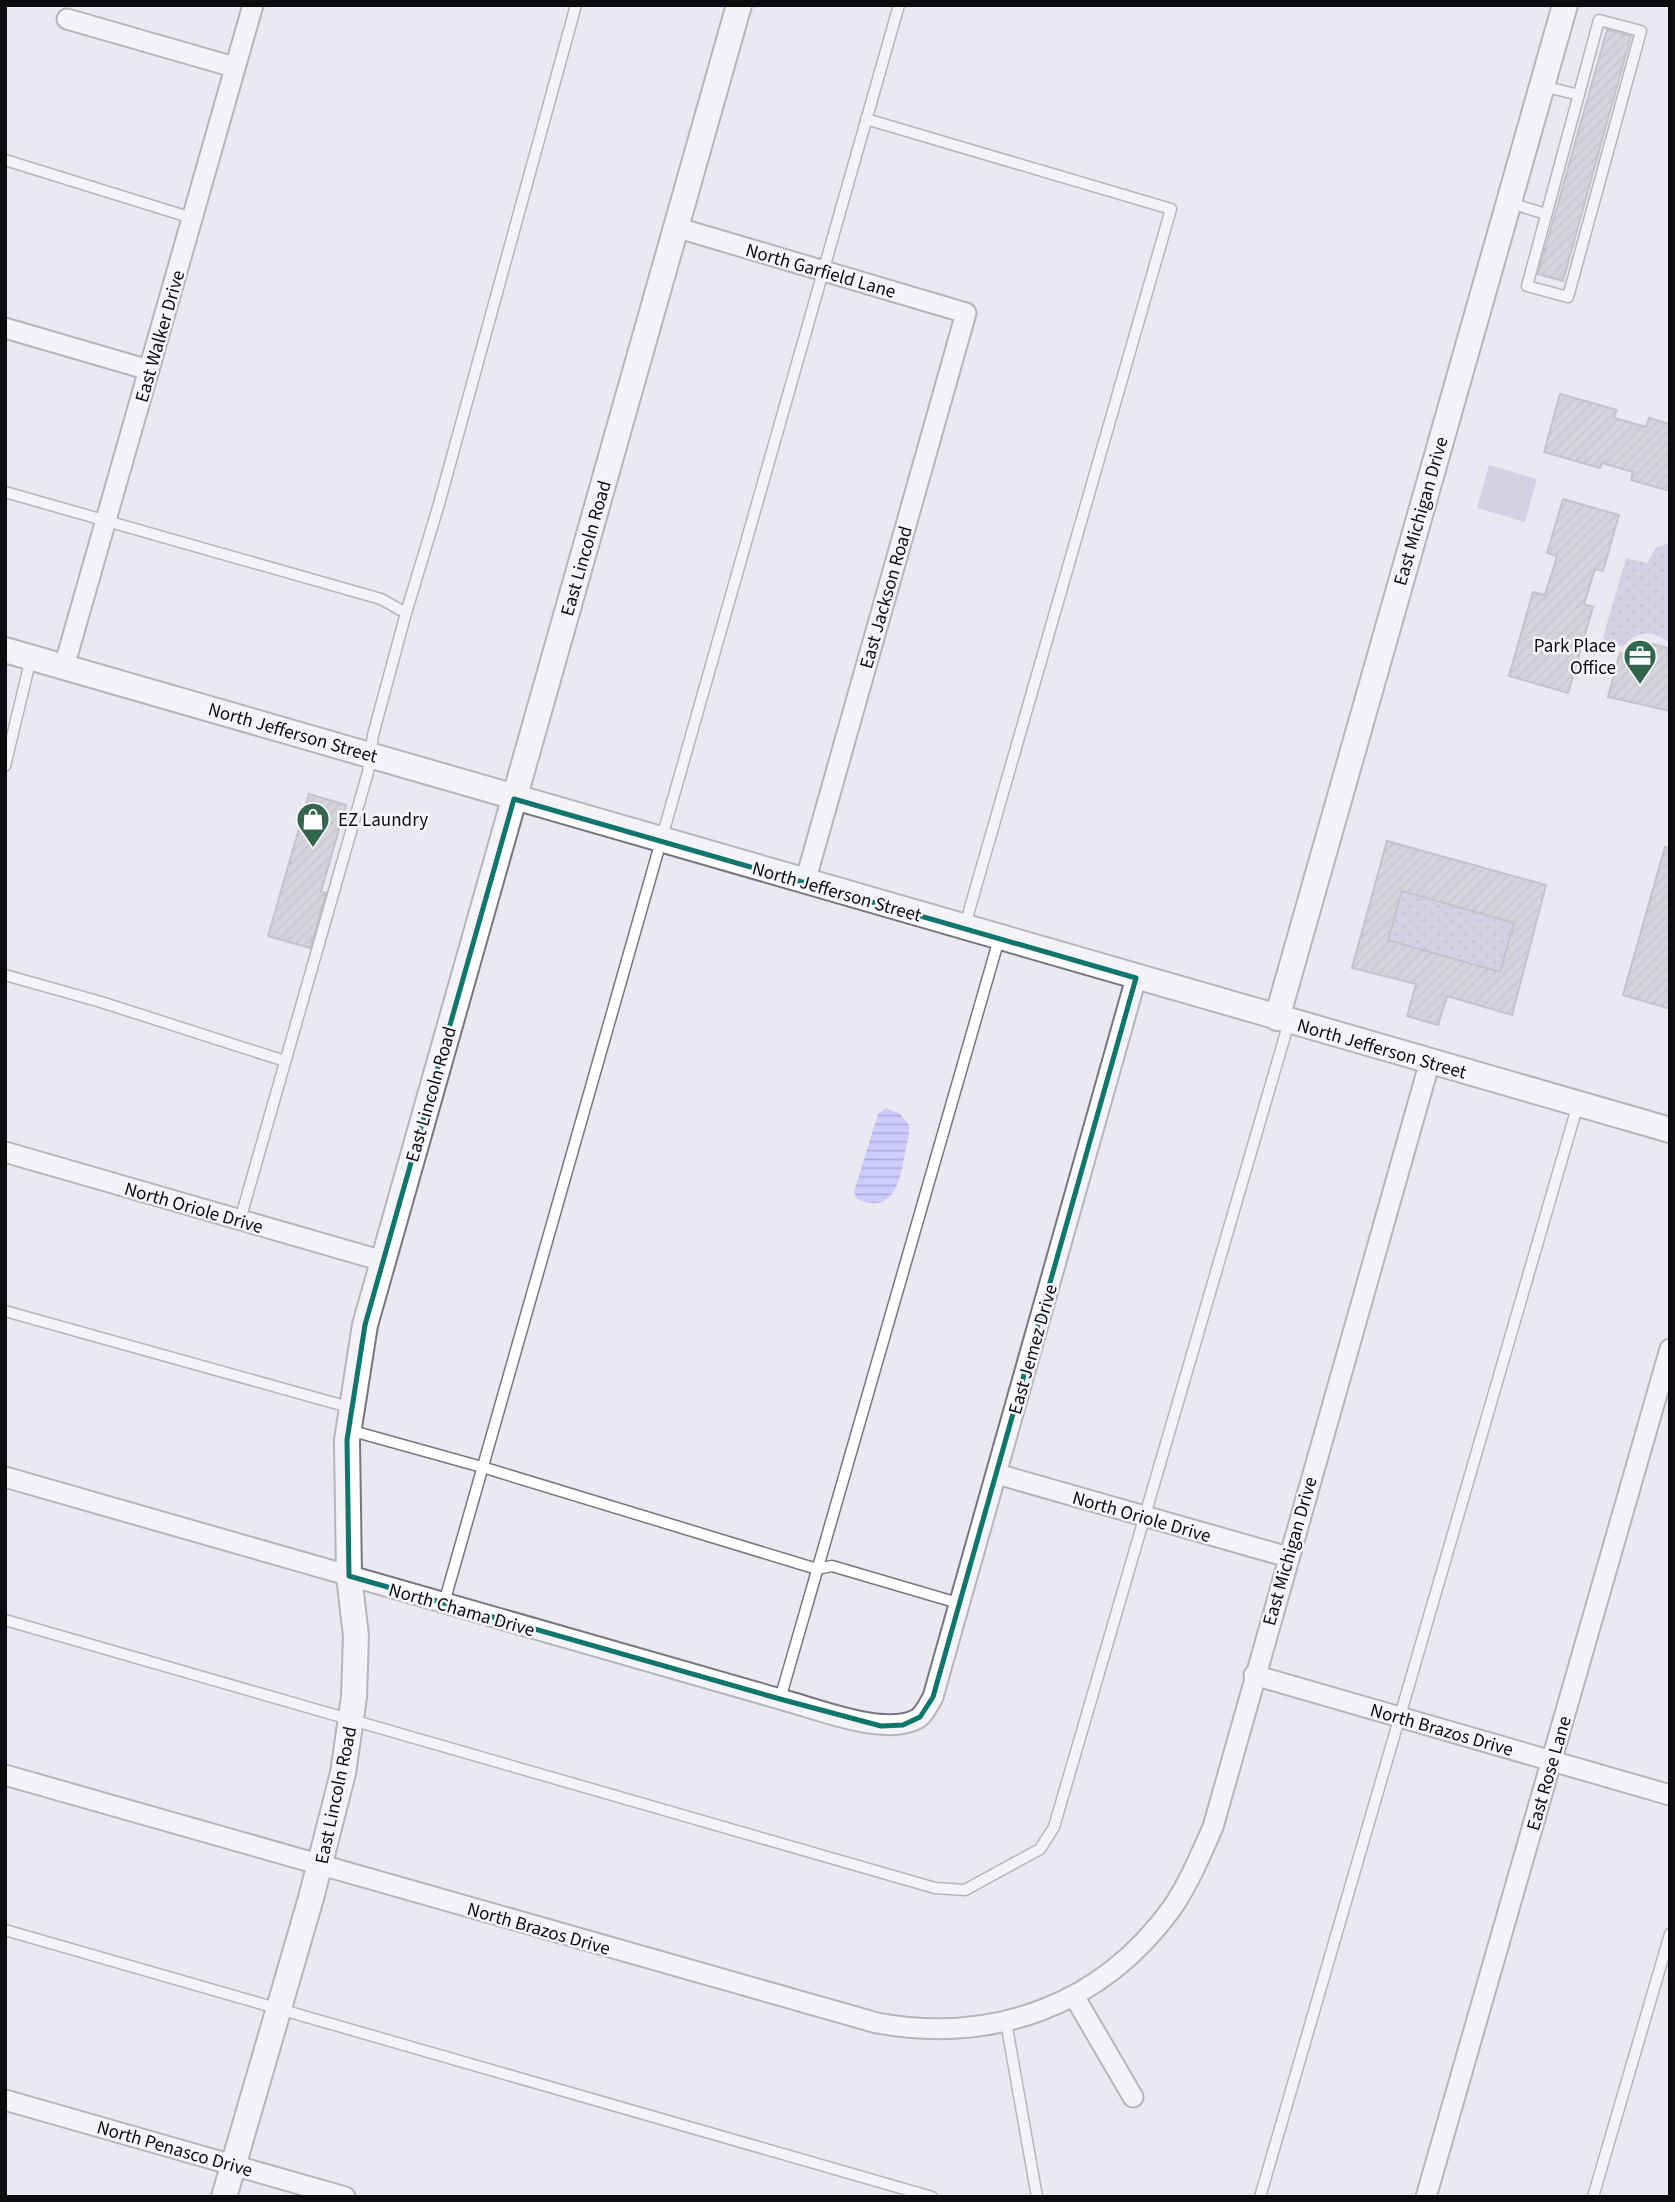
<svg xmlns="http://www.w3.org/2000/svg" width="1675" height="2202" font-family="'Source Sans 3',sans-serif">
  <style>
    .grass { fill: url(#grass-dots) }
    .garden { fill: #b8b5d6 }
    .water { fill: url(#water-rules) }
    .building { fill: url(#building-hatch); stroke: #97969e; stroke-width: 2; fill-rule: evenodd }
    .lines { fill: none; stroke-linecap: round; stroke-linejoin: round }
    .service-casing { stroke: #78777f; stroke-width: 13 }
    .minor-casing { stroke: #78777f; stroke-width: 23 }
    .tertiary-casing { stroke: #78777f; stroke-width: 28 }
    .service { stroke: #fff; stroke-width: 10 }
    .minor { stroke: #fff; stroke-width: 19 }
    .tertiary { stroke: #fff; stroke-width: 24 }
    .marked { fill: none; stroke: #0f766e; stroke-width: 5; stroke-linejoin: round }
    .labels { text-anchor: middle; stroke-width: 5; stroke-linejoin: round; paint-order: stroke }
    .street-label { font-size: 19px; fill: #0c0c0f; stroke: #f7f7fe }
    .poi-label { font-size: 19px; fill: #0c0c0f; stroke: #f7f7fe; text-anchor: end }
  </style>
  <defs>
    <pattern id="grass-dots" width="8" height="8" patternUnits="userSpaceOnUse" patternTransform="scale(1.75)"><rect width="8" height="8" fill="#b8b5d6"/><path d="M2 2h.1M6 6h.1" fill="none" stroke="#9d9ab6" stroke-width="1.8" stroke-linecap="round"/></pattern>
    <pattern id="water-rules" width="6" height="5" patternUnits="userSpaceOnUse" patternTransform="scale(1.75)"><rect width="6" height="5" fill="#d0cbff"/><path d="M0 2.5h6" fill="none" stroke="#b1add9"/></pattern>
    <pattern id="building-hatch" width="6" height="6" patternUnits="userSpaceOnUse" patternTransform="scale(1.75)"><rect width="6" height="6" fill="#bbbbc3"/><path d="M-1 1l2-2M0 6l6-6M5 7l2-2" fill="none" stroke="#a0a0a6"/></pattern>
  </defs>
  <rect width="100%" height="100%" fill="#eae9f2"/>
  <g class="grass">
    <path d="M1670 542V644C1655 629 1636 630 1623 647L1602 641 1626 558 1647 563 1656 548Z"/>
    <polygon points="1402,891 1514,923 1500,972 1388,940"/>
  </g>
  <polygon class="garden" points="1489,465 1537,479 1525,522 1477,508"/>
  <path class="water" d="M886 1108 900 1114 909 1125C910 1134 908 1139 906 1147 901 1174 897 1217 857 1199L854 1192 878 1114Z"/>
  <g class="building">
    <polygon points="1607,30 1631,36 1563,281 1538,274"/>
    <polygon points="1560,394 1617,410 1614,418 1646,427 1649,418 1670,424 1670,491 1631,480 1633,472 1602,463 1600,468 1544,452"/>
    <polygon points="1563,499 1619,515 1603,571 1595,569 1584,604 1593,607 1568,693 1509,676 1533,592 1545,595 1557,556 1547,553"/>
    <polygon points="1652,644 1668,648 1670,711 1608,697 1620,653 1629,656 1632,646 1649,651"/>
    <polygon points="309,794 346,805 321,892 326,893 310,948 268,936"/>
    <path d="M1387 841 1546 885 1512 1015 1447 996 1438 1025 1407 1016 1416 984 1352 968ZM1402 891 1514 923 1500 972 1388 940Z"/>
    <polygon points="1665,847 1670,848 1670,1009 1623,995"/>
  </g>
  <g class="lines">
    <defs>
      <g id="service">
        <polygon points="1599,20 1641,31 1568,297 1527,286"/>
        <polyline points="1543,86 1579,95"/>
        <polyline points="866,119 1171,209 965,925"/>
        <polyline points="5,160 192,218"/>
        <polyline points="1510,203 1546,214"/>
        <polyline points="5,492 381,599 406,613"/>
        <polyline points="5,766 31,658"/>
        <polyline points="5,975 101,1002 285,1061"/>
        <polyline points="240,1220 368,772 373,735 406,613 439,504 576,5"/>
        <polyline points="5,1311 352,1408"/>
        <polyline points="349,1430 482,1467 817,1569 832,1566 958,1603"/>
        <polyline points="444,1603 899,5"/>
        <polyline points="5,1620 935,1888 965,1890 1040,1849 1054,1827 1289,1022"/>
        <polyline points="780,1699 999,939"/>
        <polyline points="5,1930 932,2197"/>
        <polyline points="1006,2022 1037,2197"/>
        <polyline points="1260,2197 1578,1104"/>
        <polyline points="1593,2197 1670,1934"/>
      </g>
      <g id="minor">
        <polyline points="67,19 234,67"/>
        <polyline points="675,227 966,313 805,882"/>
        <polyline points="5,328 149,370"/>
        <polyline points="64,667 253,5"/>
        <polyline points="5,1152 383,1261"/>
        <polyline points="997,1474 1288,1557"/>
        <path d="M5 1477 780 1699C815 1708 884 1737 917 1719 924 1715 929 1704 933 1697L1136 978"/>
        <polyline points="1254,1675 1670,1795"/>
        <path d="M5 1775 877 2023C993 2044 1101 2006 1172 1908 1189 1883 1201 1854 1213 1827L1430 1061"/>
        <polyline points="1074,1996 1133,2097"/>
        <polyline points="5,2100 345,2197"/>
        <polyline points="1426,2197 1670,1349"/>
      </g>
      <g id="tertiary">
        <polyline points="5,650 1670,1130"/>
        <polyline points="1277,1018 1565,5"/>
        <polyline points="224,2197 311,1898 343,1773 354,1697 356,1636 349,1576 347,1440 365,1325 739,5"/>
      </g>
    </defs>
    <use href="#service" class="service-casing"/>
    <use href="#minor" class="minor-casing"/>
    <use href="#tertiary" class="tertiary-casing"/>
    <use href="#service" class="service"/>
    <use href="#minor" class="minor"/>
    <use href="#tertiary" class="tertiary"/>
  </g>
  <path d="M0 0H1675V2202H0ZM514 799 1136 978 933 1697 920 1717 903 1725 881 1726 780 1699 349 1576 347 1440 365 1325Z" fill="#eae9f2" fill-opacity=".55" fill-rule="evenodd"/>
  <path class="marked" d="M514 799 1136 978 933 1697 920 1717 903 1725 881 1726 780 1699 349 1576 347 1440 365 1325Z"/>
  <defs>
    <symbol id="office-pin" viewBox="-11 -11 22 30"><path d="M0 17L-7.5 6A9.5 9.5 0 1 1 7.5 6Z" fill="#31664c" stroke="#f7f7fe"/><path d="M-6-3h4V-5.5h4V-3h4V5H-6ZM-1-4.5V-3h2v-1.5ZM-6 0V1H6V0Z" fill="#fff"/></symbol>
    <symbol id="shop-pin" viewBox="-11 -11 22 30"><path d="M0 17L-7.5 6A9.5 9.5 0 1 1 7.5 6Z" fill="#31664c" stroke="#f7f7fe"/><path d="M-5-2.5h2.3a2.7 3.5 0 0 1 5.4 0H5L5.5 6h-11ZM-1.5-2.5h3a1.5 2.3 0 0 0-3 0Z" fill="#fff"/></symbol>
  </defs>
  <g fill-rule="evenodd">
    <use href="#office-pin" x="1621" y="637" width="38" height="52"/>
    <use href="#shop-pin" x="294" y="800" width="38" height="52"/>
  </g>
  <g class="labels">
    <g class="street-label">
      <text transform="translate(821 270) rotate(16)" y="7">North Garfield Lane</text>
      <text transform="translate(159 336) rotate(-74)" y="7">East Walker Drive</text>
      <text transform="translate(1420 511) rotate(-74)" y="7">East Michigan Drive</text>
      <text transform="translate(585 548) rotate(-74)" y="7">East Lincoln Road</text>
      <text transform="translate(885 597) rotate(-74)" y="7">East Jackson Road</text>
      <text transform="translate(293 732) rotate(16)" y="7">North Jefferson Street</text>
      <text transform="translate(837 891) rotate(16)" y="7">North Jefferson Street</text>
      <text transform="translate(1382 1048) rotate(16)" y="7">North Jefferson Street</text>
      <text transform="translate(430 1094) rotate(-74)" y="7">East Lincoln Road</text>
      <text transform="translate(194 1207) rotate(16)" y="7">North Oriole Drive</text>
      <text transform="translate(1032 1349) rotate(-74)" y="7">East Jemez Drive</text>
      <text transform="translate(1142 1516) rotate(16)" y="7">North Oriole Drive</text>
      <text transform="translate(1289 1551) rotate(-74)" y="7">East Michigan Drive</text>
      <text transform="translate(462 1609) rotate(16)" y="7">North Chama Drive</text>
      <text transform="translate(1442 1729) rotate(16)" y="7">North Brazos Drive</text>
      <text transform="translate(1548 1773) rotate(-74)" y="7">East Rose Lane</text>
      <text transform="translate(335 1795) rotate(-78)" y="7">East Lincoln Road</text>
      <text transform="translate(539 1928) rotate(16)" y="7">North Brazos Drive</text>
      <text transform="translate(175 2148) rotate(16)" y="7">North Penasco Drive</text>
    </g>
    <g class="poi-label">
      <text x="1616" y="652">Park Place<tspan x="1616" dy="22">Office</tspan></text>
      <text x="338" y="826" text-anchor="start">EZ Laundry</text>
    </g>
  </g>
  <rect width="1675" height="2202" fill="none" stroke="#0c0c0f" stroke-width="14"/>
</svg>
